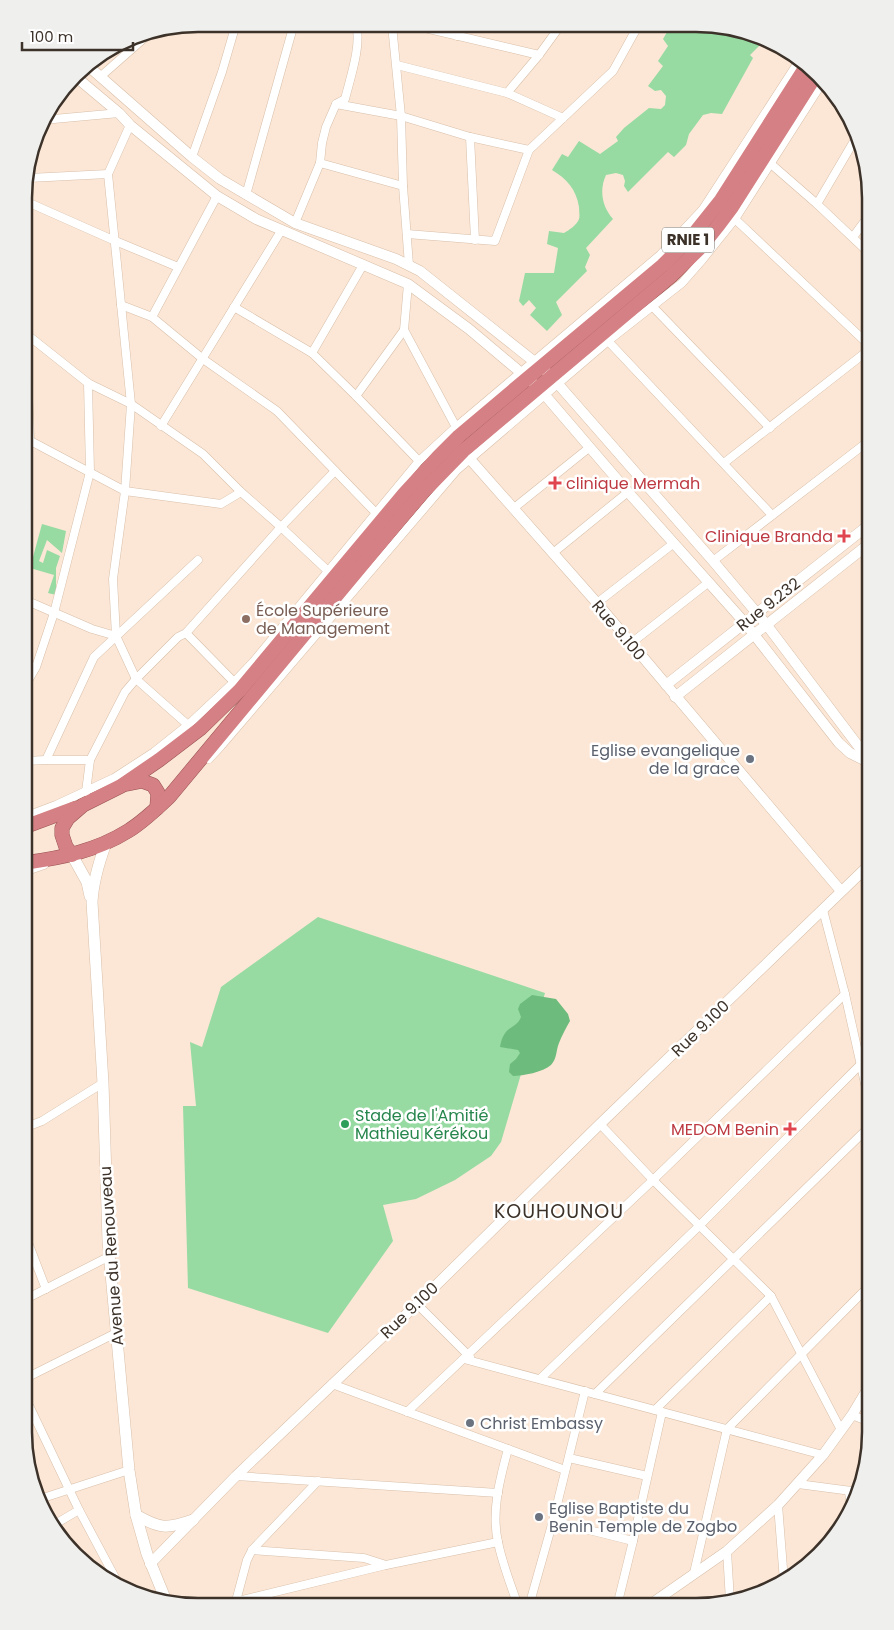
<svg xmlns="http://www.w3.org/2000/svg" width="894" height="1630" font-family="Poppins,sans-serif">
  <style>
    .green { fill: #97dba3 }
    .forest { fill: #6ebc7d }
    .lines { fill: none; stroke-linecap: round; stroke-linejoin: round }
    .minor-casing { stroke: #d8bfa9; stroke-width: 9 }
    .tertiary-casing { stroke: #d8bfa9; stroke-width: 11 }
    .secondary-casing { stroke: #d8bfa9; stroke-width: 12 }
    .trunk-casing { stroke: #985150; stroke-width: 15 }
    .minor { stroke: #fff; stroke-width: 8 }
    .tertiary { stroke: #fff; stroke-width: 10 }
    .secondary { stroke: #fff; stroke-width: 11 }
    .trunk { stroke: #d48084; stroke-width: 14 }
    .health-dot { fill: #e0444e; stroke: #fff; stroke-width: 2 }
    .education-dot { fill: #8d6e63; stroke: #fff; stroke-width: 2 }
    .worship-dot { fill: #6b7280; stroke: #fff; stroke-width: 2 }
    .leisure-dot { fill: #2e9e5b; stroke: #fff; stroke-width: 2 }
    .labels { text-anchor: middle; stroke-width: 5; stroke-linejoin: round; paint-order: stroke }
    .shield { fill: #fff; stroke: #767069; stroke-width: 1 }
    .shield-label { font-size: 15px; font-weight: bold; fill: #3c3229 }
    .health-label { font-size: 16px; fill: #be3a42; stroke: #fff; text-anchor: end }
    .street-label { font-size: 16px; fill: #3c3229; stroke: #fff }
    .education-label { font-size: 16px; fill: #785e54; stroke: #fff; text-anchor: start }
    .worship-label { font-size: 16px; fill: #5b616d; stroke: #fff; text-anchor: start }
    .leisure-label { font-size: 16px; fill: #27864d; stroke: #fff; text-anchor: start }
    .quarter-label { font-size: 19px; letter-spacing: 1px; fill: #3c3229; stroke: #fff }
    .rim { fill: none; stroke: #3c3229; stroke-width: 2.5 }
  </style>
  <rect width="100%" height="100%" fill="#fce7d6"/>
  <g class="green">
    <path d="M670 27H729L762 43 750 55 753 58 722 114 711 113 703 115 689 134 686 145 674 157 668 152 628 192 624 186 625 181 623 175 616 173 606 175C599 190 602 207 613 219L586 248 590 255 585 267 587 271 556 302 562 315 547 331 530 315 536 308 529 300 523 306 519 301 525 273H554L558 248 547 244 549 231 564 233C569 230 577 225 579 219 580 216 579 211 579 207 576 189 567 179 552 170L562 154 568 157 579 141 600 154 618 141 616 137 624 128 649 108 661 109 665 105 666 96 661 90 655 91 648 86 663 66 658 61 668 46 663 39Z"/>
    <polygon points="42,524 66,531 62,553 47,540 39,561 43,563 47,550 60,556 56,568 56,595 48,593 54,575 30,568"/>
    <polygon points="318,917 545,993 501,1142 491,1156 455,1180 416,1199 383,1205 393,1241 328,1333 188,1288 183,1106 196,1106 190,1042 202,1047 221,987"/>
  </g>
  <path class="forest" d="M532 995 556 999 568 1014 570 1021C566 1028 562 1035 559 1043 556 1050 557 1059 551 1065 543 1072 523 1076 513 1076L509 1072 510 1064 516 1059 520 1053 518 1050 500 1047C504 1024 516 1030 521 1017L518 1009 520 1004Z"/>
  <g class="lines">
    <defs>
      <g id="minor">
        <polyline points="392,25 401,116 403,186 409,265"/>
        <polyline points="412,25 539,55"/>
        <polyline points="457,36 460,25"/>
        <polyline points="397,65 507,93 563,118"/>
        <polyline points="100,77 150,33"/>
        <polyline points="507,93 539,55 560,26"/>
        <polyline points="336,104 401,116 470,137 529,150"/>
        <polyline points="43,120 119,113"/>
        <polyline points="130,125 108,174 131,404 125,491 113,579 116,636 136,679 188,725"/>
        <polyline points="470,137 475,240"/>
        <polyline points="192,157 222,72 236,24"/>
        <polyline points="320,163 403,186"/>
        <polyline points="771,164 817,204 870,254"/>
        <polyline points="25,177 29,178 108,174"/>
        <polyline points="25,191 29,178"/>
        <polyline points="246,195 294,24"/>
        <polyline points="25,201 113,240 178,267"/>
        <polyline points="817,204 857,136"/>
        <polyline points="735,219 870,346"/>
        <path d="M295 223 320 163 322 143 326 127 336 104 345 99C350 79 362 44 356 25"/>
        <polyline points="407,234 495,241 529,150 613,71 638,26"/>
        <polyline points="853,237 870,214"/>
        <polyline points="408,284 404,330 456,427"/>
        <polyline points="121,305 152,317 203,359 277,411 375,512"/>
        <polyline points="234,307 312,353 356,396 419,461"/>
        <polyline points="653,307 770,428"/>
        <polyline points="152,317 217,196"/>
        <polyline points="25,333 88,383 131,404 203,454 241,492 281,527 328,571"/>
        <polyline points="608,341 772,515"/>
        <polyline points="312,353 363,265"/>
        <polyline points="356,396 404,330"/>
        <polyline points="161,426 281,231"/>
        <polyline points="25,438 125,491 221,504 241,492"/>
        <polyline points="724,463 870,349"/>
        <polyline points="25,464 30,440 26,334"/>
        <polyline points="514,508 590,447"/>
        <polyline points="553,553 628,492"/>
        <polyline points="713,561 870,440"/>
        <polyline points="25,600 92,629 116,636"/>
        <polyline points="597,603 674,543"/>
        <polyline points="186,633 234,682"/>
        <polyline points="630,644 709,582"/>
        <polyline points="25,686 36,667 54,613 90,472 88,383"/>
        <polyline points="209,759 221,746 457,470 608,341 682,283 703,259 735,219 822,83"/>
        <polyline points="46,760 94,657 198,560"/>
        <polyline points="25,761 46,760 90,760"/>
        <polyline points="86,792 90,760 125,692 136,679 178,637 186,633 281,527 335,471"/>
        <polyline points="24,817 56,805 114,778 154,752 188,725 234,682 254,661 419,461 456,427 660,255 703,209 799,61"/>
        <polyline points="24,872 44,865"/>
        <polyline points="823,910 845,994 870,1106"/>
        <polyline points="600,1124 653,1180 771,1296 841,1430"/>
        <polyline points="24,1128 42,1121 103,1083"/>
        <polyline points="24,1232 46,1289"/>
        <polyline points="24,1300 110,1256"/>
        <polyline points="417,1304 470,1357"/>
        <polyline points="464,1359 823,1455"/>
        <polyline points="24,1379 116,1333"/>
        <polyline points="540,1379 699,1226 861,1064"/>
        <polyline points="332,1384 565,1470"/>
        <polyline points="595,1394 870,1126"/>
        <polyline points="24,1395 79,1510 119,1585"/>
        <polyline points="655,1410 771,1296"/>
        <polyline points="407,1412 653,1180 845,994"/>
        <polyline points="852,1415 870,1422"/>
        <path d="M508 1449C500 1479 491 1511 498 1542 502 1563 511 1585 518 1606"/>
        <polyline points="569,1458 647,1476"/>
        <polyline points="236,1476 498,1493"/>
        <polyline points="798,1484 859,1492"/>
        <polyline points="849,1492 851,1508"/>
        <polyline points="40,1499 129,1470"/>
        <polyline points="778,1505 784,1581"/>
        <polyline points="553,1521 633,1541"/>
        <polyline points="57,1523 79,1510"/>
        <polyline points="252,1550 364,1558 386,1565"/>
        <polyline points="727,1551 730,1601"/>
        <polyline points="694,1573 727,1429 870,1285"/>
        <polyline points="236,1601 247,1560 252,1550 318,1481"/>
        <polyline points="222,1605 386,1565 498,1542"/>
        <polyline points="529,1606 553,1521 585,1391"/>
        <polyline points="617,1606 633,1541 662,1412"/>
      </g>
      <g id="tertiary">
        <polyline points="87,65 192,157 220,179 295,223 396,259 420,271 541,367 551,376 713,561 766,624 859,747 869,762"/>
        <polyline points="76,77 119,113 130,125 217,196 256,219 408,284 469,329 538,387 628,492 745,623 839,743 850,753 868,762"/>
        <polyline points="469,458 597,603 841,891"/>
        <polyline points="666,685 870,524"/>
        <polyline points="675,697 870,543"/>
        <polyline points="150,1564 236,1476 417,1304 600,1124 870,864"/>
        <polyline points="648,1606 727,1551 778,1505 823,1455 852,1415 870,1385"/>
      </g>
      <g id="secondary">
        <path d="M106 843C99 862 93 882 92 902L103 1083 108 1241 129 1470 136 1515 147 1554 167 1603"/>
        <polyline points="72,855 87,882 90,896"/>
        <path d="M136 1515C160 1529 167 1529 193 1520"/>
      </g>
      <g id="trunk">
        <polyline points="127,784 142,781 153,785 158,793 157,808"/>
        <polyline points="24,827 75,808"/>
        <polyline points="72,855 66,847 62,835 62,828 68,818 83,805 121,786 159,760 201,728 240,690 404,494 438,457 459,436 541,367 663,265 693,235 721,200 807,65"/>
        <path d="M24 863C61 858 96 851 128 831 143 822 156 809 169 797L401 518 424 491 463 451 671 276 702 246 717 227 732 207 816 75"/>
      </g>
    </defs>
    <use href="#minor" class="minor-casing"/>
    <use href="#tertiary" class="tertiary-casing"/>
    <use href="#secondary" class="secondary-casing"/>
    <use href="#trunk" class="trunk-casing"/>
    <use href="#minor" class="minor"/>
    <use href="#tertiary" class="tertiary"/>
    <use href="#secondary" class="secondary"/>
    <use href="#trunk" class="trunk"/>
  </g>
  <g class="health-dot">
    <path d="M552.5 475.5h5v5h5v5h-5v5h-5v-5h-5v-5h5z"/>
    <path d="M841.5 528.5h5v5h5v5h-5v5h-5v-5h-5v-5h5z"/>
    <path d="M787.5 1121.5h5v5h5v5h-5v5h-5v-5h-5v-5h5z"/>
  </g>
  <circle class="education-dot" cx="246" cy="619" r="5"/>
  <g class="worship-dot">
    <circle cx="750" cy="759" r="5"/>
    <circle cx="470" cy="1423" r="5"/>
    <circle cx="539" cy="1517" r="5"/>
  </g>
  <circle class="leisure-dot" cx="345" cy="1124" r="5"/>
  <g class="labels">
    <rect class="shield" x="662" y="227.5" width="52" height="25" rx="4"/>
    <g class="shield-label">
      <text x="688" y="245">RNIE 1</text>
    </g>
    <g class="health-label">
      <text x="566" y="489" text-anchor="start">clinique Mermah</text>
      <text x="833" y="542">Clinique Branda</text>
      <text x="779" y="1135">MEDOM Benin</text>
    </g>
    <g class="street-label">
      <text transform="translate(768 604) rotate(-38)" y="6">Rue 9.232</text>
      <text transform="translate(619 630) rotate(50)" y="6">Rue 9.100</text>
      <text transform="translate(700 1028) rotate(-44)" y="6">Rue 9.100</text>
      <text transform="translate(111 1256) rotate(-94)" y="6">Avenue du Renouveau</text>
      <text transform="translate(409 1310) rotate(-44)" y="6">Rue 9.100</text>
    </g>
    <g class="education-label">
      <text x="256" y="616">École Supérieure<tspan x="256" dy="18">de Management</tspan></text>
    </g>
    <g class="worship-label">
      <text x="740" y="756" text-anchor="end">Eglise evangelique<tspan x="740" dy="18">de la grace</tspan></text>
      <text x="480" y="1429">Christ Embassy</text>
      <text x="549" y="1514">Eglise Baptiste du<tspan x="549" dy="18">Benin Temple de Zogbo</tspan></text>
    </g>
    <g class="leisure-label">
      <text x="355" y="1121">Stade de l'Amitié<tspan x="355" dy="18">Mathieu Kérékou</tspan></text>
    </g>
    <g class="quarter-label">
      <text x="559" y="1218">KOUHOUNOU</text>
    </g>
  </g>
  <path d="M0 0H894V1630H0ZM198 32H696A166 166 0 0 1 862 198V1432A166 166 0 0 1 696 1598H198A166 166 0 0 1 32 1432V198A166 166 0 0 1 198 32Z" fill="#efefee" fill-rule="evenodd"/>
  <path class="rim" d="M198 32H696A166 166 0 0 1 862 198V1432A166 166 0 0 1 696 1598H198A166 166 0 0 1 32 1432V198A166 166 0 0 1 198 32Z"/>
  <path d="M22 42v8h111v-8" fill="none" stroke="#3c3229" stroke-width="2.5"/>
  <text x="30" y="42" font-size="15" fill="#3c3229" stroke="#ffffff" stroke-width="4" paint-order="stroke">100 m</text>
</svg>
